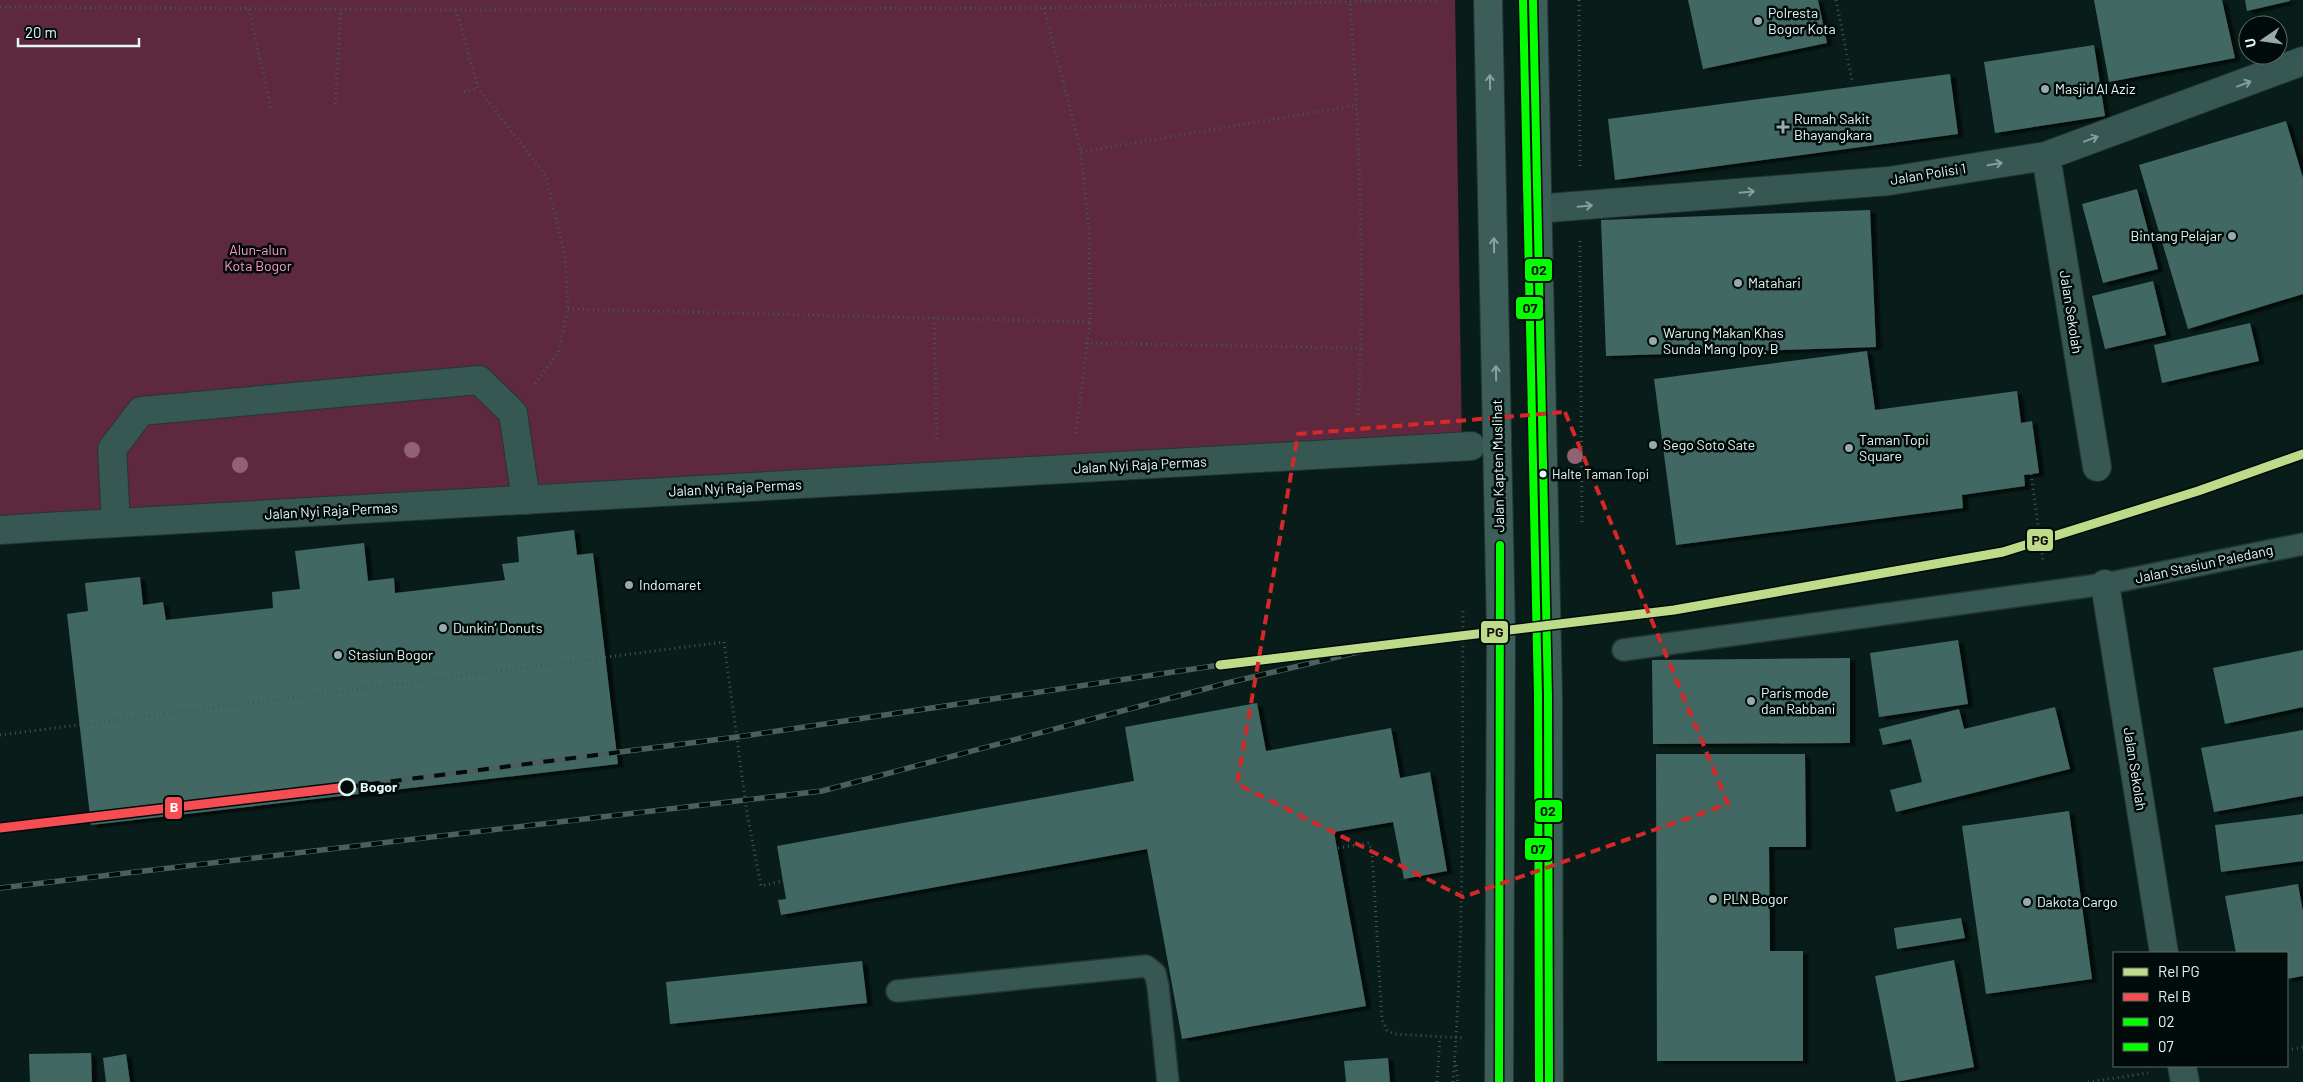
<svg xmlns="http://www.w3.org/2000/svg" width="2303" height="1082" font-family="Barlow,sans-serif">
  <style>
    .green { fill: #5e293f }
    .building { fill: #426863; filter: url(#shadow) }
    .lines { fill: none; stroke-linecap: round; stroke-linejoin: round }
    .service-casing { stroke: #243632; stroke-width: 24 }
    .pedestrian-casing { stroke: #243632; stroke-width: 30 }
    .minor-casing { stroke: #243632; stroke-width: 30 }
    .primary-casing { stroke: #243632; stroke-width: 30 }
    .path { stroke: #405956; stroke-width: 3; stroke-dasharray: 1 4; stroke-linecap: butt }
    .service { stroke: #375753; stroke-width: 21 }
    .pedestrian { stroke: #375753; stroke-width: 28 }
    .minor { stroke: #375753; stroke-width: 28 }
    .primary { stroke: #3d5d59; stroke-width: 28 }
    .rail-casing { stroke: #49605d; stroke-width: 5.5 }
    .rail { stroke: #010b09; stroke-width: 4; stroke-dasharray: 11; stroke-linecap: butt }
    .bus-1-casing { stroke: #010b09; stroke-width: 11 }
    .bus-2-casing { stroke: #010b09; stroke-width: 11 }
    .bus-1 { stroke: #04ff00; stroke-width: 8 }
    .bus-2 { stroke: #04ff00; stroke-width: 8 }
    .rail-1-casing { stroke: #010b09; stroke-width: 12 }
    .rail-2-casing { stroke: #010b09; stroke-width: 12 }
    .rail-1 { stroke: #bedb89; stroke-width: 9 }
    .rail-2 { stroke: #f54d52; stroke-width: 9 }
    .tree { fill: #906274 }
    .oneway { stroke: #88a39f }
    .oneway2 { stroke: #859f9b }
    .marked { fill: none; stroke: #d62828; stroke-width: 4; stroke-dasharray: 10 6; stroke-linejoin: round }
    .poi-dot { fill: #97aba8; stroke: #010b09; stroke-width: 2 }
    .bus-dot { fill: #e4f8f4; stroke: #010b09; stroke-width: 2 }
    .stop-dot { fill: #010b09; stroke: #e4f8f4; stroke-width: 2.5 }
    .labels { text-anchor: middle; stroke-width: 5; stroke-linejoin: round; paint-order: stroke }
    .bus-label { font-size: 13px; fill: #e4f8f4; stroke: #010b09; text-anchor: start }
    .poi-label { font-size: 14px; fill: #e4f8f4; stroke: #010b09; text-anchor: start }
    .street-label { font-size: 14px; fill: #e4f8f4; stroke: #010b09 }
    .park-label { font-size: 14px; fill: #ff9abe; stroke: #010b09 }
    .stop-label { font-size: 14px; font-weight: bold; fill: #e4f8f4; stroke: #010b09; text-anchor: start }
    .line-badge { stroke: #010b09; stroke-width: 2 }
    .badge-label { font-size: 14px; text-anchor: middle; font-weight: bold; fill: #fff }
    .pale-badge-label { font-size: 14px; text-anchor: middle; font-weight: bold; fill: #111 }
  </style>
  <defs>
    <filter id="shadow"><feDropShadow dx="5.5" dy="3" stdDeviation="1" flood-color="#0009"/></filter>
  </defs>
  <rect width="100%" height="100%" fill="#081d1a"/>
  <polygon class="green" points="0,0 1455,0 1462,446 0,530"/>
  <g class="building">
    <polygon points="1688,0 1818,0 1827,43 1703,69"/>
    <polygon points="2094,0 2222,0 2235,58 2109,82"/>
    <polygon points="2245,0 2290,0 2290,1 2247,11"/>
    <polygon points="2094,45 2105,116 1995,133 1984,62"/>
    <polygon points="1950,74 1958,134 1615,180 1608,119"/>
    <polygon points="2286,121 2303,178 2303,294 2188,329 2139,165"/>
    <polygon points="2137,189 2158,269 2103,283 2082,204"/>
    <polygon points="1870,210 1876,347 1606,356 1601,220"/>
    <polygon points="2153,281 2166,335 2105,349 2092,296"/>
    <polygon points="2250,323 2259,361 2162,383 2154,345"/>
    <polygon points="1867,351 1875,410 2017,391 2021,423 2032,421 2039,473 2024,475 2025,486 1962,495 1963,508 1676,545 1654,379"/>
    <polygon points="574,530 577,555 593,553 618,764 91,825 67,614 88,611 85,583 140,577 143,605 163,602 166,620 273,608 272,592 300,589 295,551 364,543 368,581 394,578 395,593 505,580 502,564 519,562 517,537"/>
    <polygon points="1958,640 1968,704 1879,717 1870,653"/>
    <polygon points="2303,650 2303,707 2225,724 2213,668"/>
    <polygon points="1850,658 1850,743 1653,744 1652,660"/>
    <polygon points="1257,703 1266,751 1391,728 1400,778 1430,772 1447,871 1404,879 1393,822 1334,832 1366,1006 1182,1039 1147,849 781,915 778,900 786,899 777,846 1134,781 1125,727"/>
    <polygon points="2055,707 2070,769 1896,812 1890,790 1922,782 1911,739 1883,745 1879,729 1959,709 1964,729"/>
    <polygon points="2303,730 2303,796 2214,812 2201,748"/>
    <polygon points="1656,754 1805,754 1806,847 1769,847 1770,951 1803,951 1803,1061 1657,1061"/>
    <polygon points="2069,811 2092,979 1986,994 1962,826"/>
    <polygon points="2303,814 2303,861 2221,872 2215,825"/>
    <polygon points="2298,884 2303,912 2303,976 2287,979 2287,953 2236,953 2225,896"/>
    <polygon points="1961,918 1965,938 1897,949 1894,928"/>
    <polygon points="1954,960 1974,1067 1896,1082 1875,976"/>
    <polygon points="862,961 867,1003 670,1024 666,982"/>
    <polygon points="91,1053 92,1082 30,1082 29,1054"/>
    <polygon points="126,1054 130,1082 106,1082 103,1058"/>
    <polygon points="1388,1058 1390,1082 1346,1082 1344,1061"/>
  </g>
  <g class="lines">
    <defs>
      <g id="service">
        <polyline points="1623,650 2105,584 2303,544"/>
        <polyline points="897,991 1146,966 1155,973 1158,986 1168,1082"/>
      </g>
      <g id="pedestrian">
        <polyline points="116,523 112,449 141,411 479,380 513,413 526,500"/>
        <polyline points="45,527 1471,446"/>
      </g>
      <g id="minor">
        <polyline points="2046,156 2097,467"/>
        <polyline points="1536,209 1889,181 2046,156 2303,61"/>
        <polyline points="0,530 45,527"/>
        <polyline points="2105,584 2164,953"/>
        <polyline points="2182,1066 2185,1082"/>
      </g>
      <g id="primary">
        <polyline points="1488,0 1501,632 1499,1082"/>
        <polyline points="1533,0 1548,696 1549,1082"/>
      </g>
    </defs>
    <use href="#service" class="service-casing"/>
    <use href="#pedestrian" class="pedestrian-casing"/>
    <use href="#minor" class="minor-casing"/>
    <use href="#primary" class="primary-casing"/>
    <g class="path">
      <polyline points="1579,0 1580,169"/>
      <polyline points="1836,0 1852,80"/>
      <path d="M1350 4C1360 141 1365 279 1358 417"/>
      <polyline points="0,7 456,10 1044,8 1440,0"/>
      <polyline points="1044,8 1081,152 1089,229 1090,322 1076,433"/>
      <polyline points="249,9 271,110"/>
      <polyline points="456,10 478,88 546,176 565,256 568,309 558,353 535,384"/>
      <polyline points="464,92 478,88"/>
      <polyline points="335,104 341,10"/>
      <polyline points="1081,152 1357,105"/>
      <polyline points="1580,241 1582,524"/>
      <polyline points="568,309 1090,322"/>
      <polyline points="934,318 937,441"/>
      <polyline points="1086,343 1362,348"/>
      <polyline points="2031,474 2043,560"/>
      <polyline points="0,735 724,642 747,813 761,886 782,881"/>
      <polyline points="1338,848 1369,843 1372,852 1382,1020 1387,1030 1394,1034 1464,1038"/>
      <polyline points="2287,1050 2303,1047"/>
      <polyline points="1456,1065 1458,1082"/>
      <polyline points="1437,1082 1440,1038"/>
      <path d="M1453 1082C1465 925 1462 767 1463 610"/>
      <polyline points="2088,1082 2148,1073"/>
    </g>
    <use href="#service" class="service"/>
    <use href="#pedestrian" class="pedestrian"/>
    <use href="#minor" class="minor"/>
    <use href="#primary" class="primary"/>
    <defs>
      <g id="rail">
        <polyline points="347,787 737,737 1220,665"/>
        <polyline points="0,888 822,791 1227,683 1396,643"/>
      </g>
    </defs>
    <use href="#rail" class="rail-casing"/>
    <use href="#rail" class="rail"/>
    <defs>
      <g id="bus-1">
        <polyline points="1533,0 1548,696 1549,1082"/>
        <polyline points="1499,1082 1500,545"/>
      </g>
      <polyline id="bus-2" points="1523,0 1538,696 1539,1082"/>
    </defs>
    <use href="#bus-1" class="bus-1-casing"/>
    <use href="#bus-2" class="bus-2-casing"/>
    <use href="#bus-1" class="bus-1"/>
    <use href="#bus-2" class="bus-2"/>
    <defs>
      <polyline id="rail-1" points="1220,665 1674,610 2003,552 2198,491 2303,454"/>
      <polyline id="rail-2" points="0,828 347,787"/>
    </defs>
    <use href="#rail-1" class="rail-1-casing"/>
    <use href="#rail-2" class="rail-2-casing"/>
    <use href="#rail-1" class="rail-1"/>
    <use href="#rail-2" class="rail-2"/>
  </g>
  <g class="tree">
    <circle cx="412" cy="450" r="8"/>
    <circle cx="1575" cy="456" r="8"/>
    <circle cx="240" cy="465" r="8"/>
  </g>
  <defs><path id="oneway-shaft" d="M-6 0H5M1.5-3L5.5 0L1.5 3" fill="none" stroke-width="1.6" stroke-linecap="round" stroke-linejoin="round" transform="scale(1.25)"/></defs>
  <g class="oneway">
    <use href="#oneway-shaft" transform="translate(1490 82) rotate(-91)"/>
    <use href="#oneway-shaft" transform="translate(1494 245) rotate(-91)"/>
    <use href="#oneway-shaft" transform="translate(1496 373) rotate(-91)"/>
  </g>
  <g class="oneway2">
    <use href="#oneway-shaft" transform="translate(2244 84) rotate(-21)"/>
    <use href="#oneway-shaft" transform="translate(2091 139) rotate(-20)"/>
    <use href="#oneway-shaft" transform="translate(1995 164) rotate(-9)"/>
    <use href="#oneway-shaft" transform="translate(1747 192) rotate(-5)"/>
    <use href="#oneway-shaft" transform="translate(1585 206) rotate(-5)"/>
  </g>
  <path class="marked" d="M1565 412 1728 804 1463 897 1237 784 1298 434Z"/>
  <g class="poi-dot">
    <circle cx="1758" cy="21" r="5"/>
    <circle cx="2045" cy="89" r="5"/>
    <path d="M1780.5 119.5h5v5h5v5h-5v5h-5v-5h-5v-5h5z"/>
    <circle cx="2232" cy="236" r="5"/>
    <circle cx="1738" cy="283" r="5"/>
    <circle cx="1653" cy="341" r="5"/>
    <circle cx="1653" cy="445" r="5"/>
    <circle cx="1849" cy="448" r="5"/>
    <circle cx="629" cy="585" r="5"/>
    <circle cx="443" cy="628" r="5"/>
    <circle cx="338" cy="655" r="5"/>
    <circle cx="1751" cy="701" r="5"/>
    <circle cx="1713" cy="899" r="5"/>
    <circle cx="2027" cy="902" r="5"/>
  </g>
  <circle class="bus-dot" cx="1543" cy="474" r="4.5"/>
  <circle class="stop-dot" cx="347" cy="787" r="8"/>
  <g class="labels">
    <g class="bus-label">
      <text x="1552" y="479">Halte Taman Topi</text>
    </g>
    <g class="poi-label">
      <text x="1768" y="18">Polresta<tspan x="1768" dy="16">Bogor Kota</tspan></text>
      <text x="2055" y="94">Masjid Al Aziz</text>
      <text x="1794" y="124">Rumah Sakit<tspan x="1794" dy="16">Bhayangkara</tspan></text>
      <text x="2222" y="241" text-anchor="end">Bintang Pelajar</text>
      <text x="1748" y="288">Matahari</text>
      <text x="1663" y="338">Warung Makan Khas<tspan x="1663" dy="16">Sunda Mang Ipoy. B</tspan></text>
      <text x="1859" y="445">Taman Topi<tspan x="1859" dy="16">Square</tspan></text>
      <text x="1663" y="450">Sego Soto Sate</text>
      <text x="639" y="590">Indomaret</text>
      <text x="453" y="633">Dunkin’ Donuts</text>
      <text x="348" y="660">Stasiun Bogor</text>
      <text x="1761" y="698">Paris mode<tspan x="1761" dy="16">dan Rabbani</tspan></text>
      <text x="1723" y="904">PLN Bogor</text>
      <text x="2037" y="907">Dakota Cargo</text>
    </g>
    <g class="street-label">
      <text transform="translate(1928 174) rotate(-9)" y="5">Jalan Polisi 1</text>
      <text transform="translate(2071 312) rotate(81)" y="5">Jalan Sekolah</text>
      <text transform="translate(1140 465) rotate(-3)" y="5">Jalan Nyi Raja Permas</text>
      <text transform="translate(1498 466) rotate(-91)" y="5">Jalan Kapten Muslihat</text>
      <text transform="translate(735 488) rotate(-3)" y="5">Jalan Nyi Raja Permas</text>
      <text transform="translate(331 511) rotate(-3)" y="5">Jalan Nyi Raja Permas</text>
      <text transform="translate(2204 564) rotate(-12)" y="5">Jalan Stasiun Paledang</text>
      <text transform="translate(2135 769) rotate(81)" y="5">Jalan Sekolah</text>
    </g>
    <g class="park-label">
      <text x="258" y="255">Alun-alun<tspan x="258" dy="16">Kota Bogor</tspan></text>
    </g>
    <g class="stop-label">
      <text x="360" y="792">Bogor</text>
    </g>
  </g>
  <g class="line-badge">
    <rect x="1524" y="258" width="29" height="24" rx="5" fill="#04ff00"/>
    <rect x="1515" y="296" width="29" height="24" rx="5" fill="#04ff00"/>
    <rect x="2026" y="528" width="28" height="24" rx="5" fill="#bedb89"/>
    <rect x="1480" y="620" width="29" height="24" rx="5" fill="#bedb89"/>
    <rect x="164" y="796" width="19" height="24" rx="5" fill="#f54d52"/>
    <rect x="1534" y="799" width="29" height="24" rx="5" fill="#04ff00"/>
    <rect x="1524" y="837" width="29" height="24" rx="5" fill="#04ff00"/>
  </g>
  <g class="badge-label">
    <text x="174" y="812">B</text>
  </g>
  <g class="pale-badge-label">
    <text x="1539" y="275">02</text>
    <text x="1530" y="313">07</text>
    <text x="2040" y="545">PG</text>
    <text x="1495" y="637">PG</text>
    <text x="1548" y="816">02</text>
    <text x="1538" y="854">07</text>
  </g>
  <rect x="2113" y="952" width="175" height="115" fill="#010b09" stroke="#5c6a67"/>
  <rect x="2123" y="968" width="25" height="8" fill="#bedb89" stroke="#5c6a67"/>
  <text x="2158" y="977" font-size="15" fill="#e4f8f4">Rel PG</text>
  <rect x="2123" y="993" width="25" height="8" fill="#f54d52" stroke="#5c6a67"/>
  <text x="2158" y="1002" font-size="15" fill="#e4f8f4">Rel B</text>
  <rect x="2123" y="1018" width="25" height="8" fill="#04ff00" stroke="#5c6a67"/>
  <text x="2158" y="1027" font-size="15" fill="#e4f8f4">02</text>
  <rect x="2123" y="1043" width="25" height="8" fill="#04ff00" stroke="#5c6a67"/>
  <text x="2158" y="1052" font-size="15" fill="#e4f8f4">07</text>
  <g transform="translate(2263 40) rotate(257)"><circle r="24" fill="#010b09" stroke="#5c6a67"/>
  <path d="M0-4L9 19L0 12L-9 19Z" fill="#97aba8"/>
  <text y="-8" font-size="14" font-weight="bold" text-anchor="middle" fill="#e4f8f4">U</text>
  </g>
  <path d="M18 38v8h121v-8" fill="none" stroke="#e4f8f4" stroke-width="2.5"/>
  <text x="25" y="38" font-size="15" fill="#e4f8f4" stroke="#010b09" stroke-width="4" paint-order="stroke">20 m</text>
</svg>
